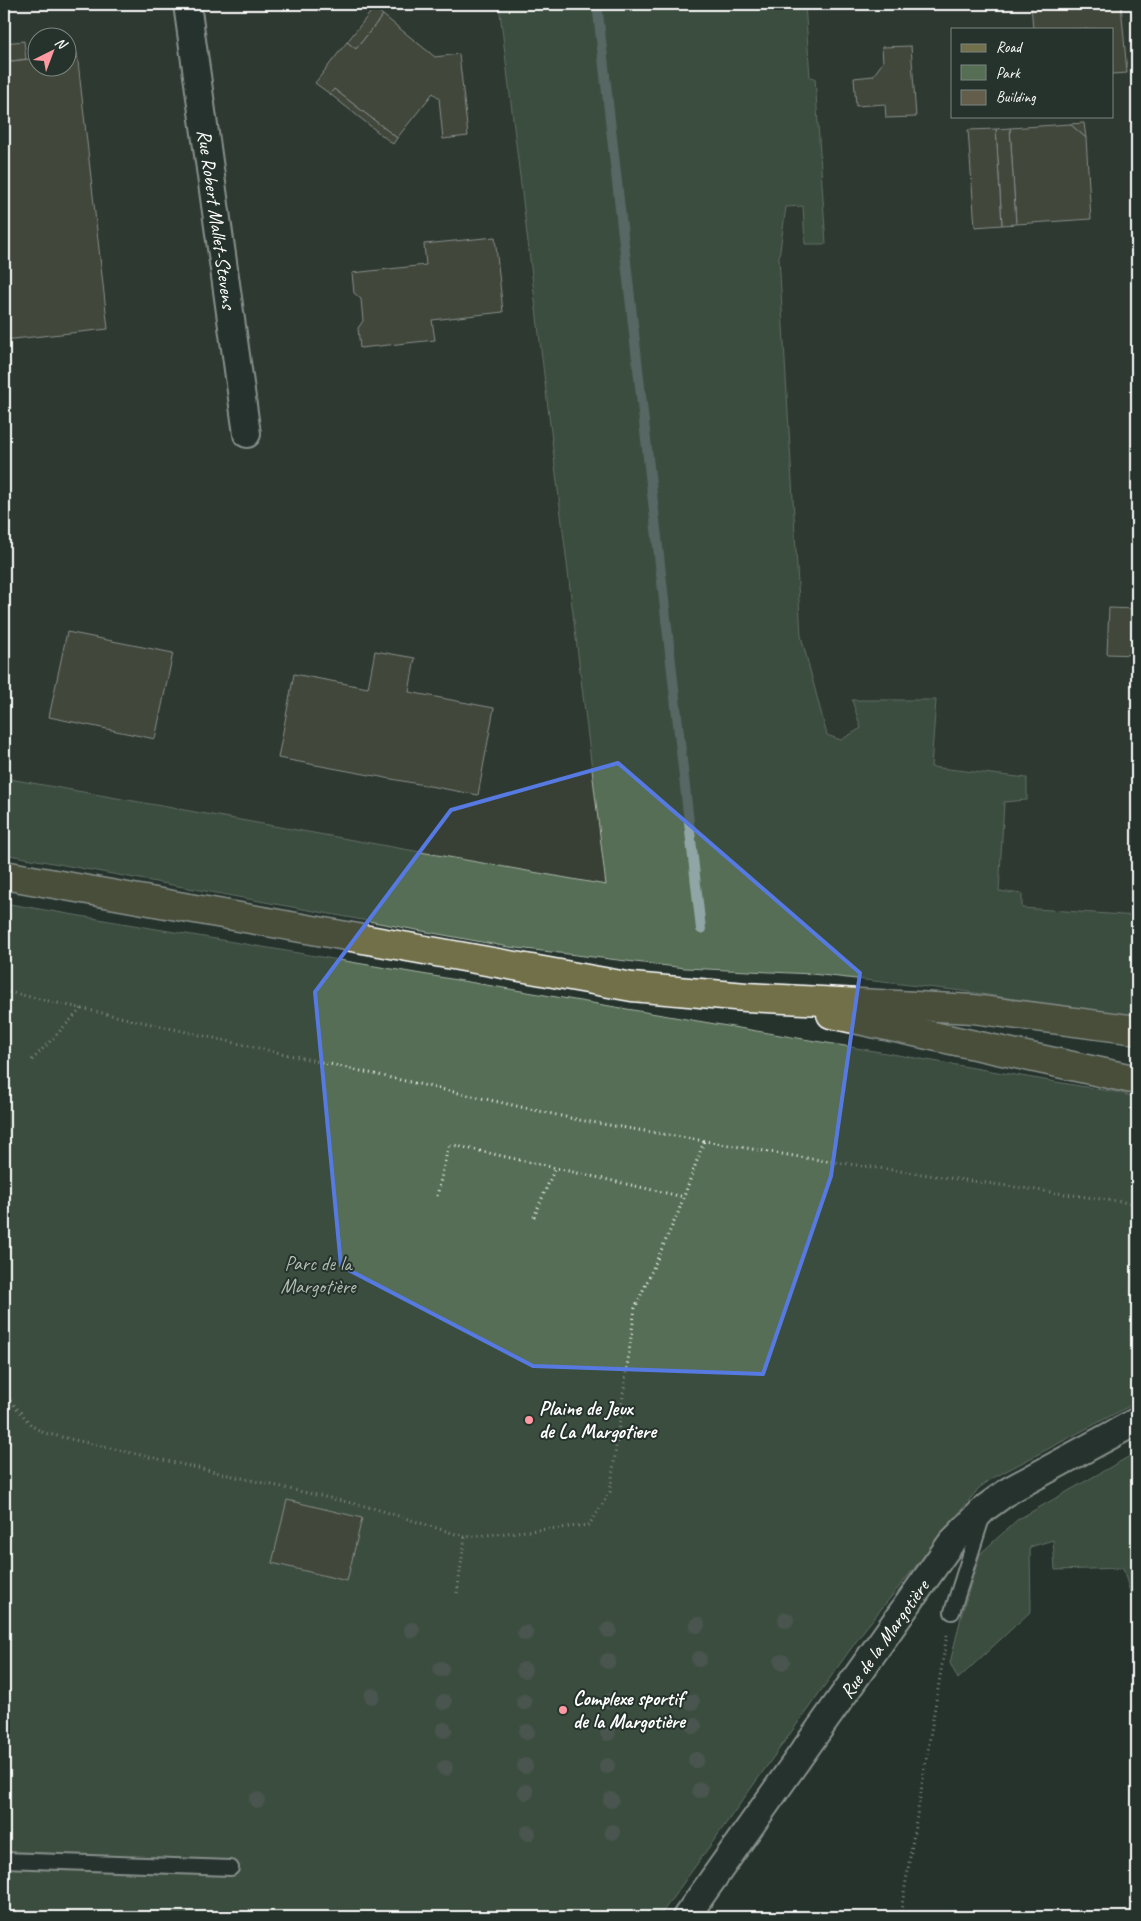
<svg xmlns="http://www.w3.org/2000/svg" width="1141" height="1921" font-family="Caveat,sans-serif">
  <style>
    .built { fill: #384036; fill-rule: evenodd }
    .green { fill: #556e54; stroke: #aab6aa }
    .lines { fill: none; stroke-linecap: round; stroke-linejoin: round }
    .stream { stroke: #90a6a6; stroke-width: 10 }
    .building { fill: #635e4c; stroke: #fff }
    .service-casing { stroke: #fff; stroke-width: 18 }
    .minor-casing { stroke: #fff; stroke-width: 30 }
    .primary-casing { stroke: #fff; stroke-width: 31 }
    .path { stroke: #fff; stroke-width: 3; stroke-dasharray: 1 4; stroke-linecap: butt }
    .service { stroke: #26332d; stroke-width: 14 }
    .minor { stroke: #26332d; stroke-width: 26 }
    .primary { stroke: #71704a; stroke-width: 28 }
    .tree { fill: #737f76 }
    .marked { fill: none; stroke: #567ae2; stroke-width: 4; stroke-linejoin: round }
    .poi-dot { fill: #ff9aa2; stroke: #26332d; stroke-width: 2 }
    .labels { text-anchor: middle; stroke-width: 4; stroke-linejoin: round; paint-order: stroke }
    .street-label { font-size: 20px; fill: #fff; stroke: #26332d }
    .park-label { font-size: 20px; fill: #b2beb2; stroke: #26332d }
    .poi-label { font-size: 20px; font-weight: bold; fill: #fff; stroke: #26332d; text-anchor: start }
  </style>
  <rect width="100%" height="100%" fill="#26332d"/>
  <filter id="ink" filterUnits="userSpaceOnUse"><feTurbulence type="fractalNoise" baseFrequency=".02" numOctaves="2"/><feDisplacementMap in="SourceGraphic" scale="10" xChannelSelector="R" yChannelSelector="G"/><feConvolveMatrix kernelMatrix="1 2 1 2 8 2 1 2 1" color-interpolation-filters="sRGB"/></filter>
  <g filter="url(#ink)">
    <path class="built" d="M4 4H1137V976L4 797ZM952 29H1112V116H952ZM38 38H68V68H38Z"/>
    <g class="green">
      <polygon points="499,4 805,4 810,77 815,78 826,244 805,244 803,206 786,207 779,257 801,636 827,735 841,740 861,728 852,700 936,700 931,767 1027,778 1027,800 1004,802 999,891 1022,894 1022,908 1137,916 1137,1018 962,991 812,974 685,968 509,947 4,854 4,778 606,885"/>
      <polygon points="4,903 1121,1093 1137,1098 1137,1402 993,1478 979,1488 865,1629 659,1917 4,1917"/>
      <polygon points="1137,1452 1137,1617 1123,1568 1055,1570 1053,1540 1030,1547 1031,1611 958,1679 950,1663 962,1613 980,1554 1017,1520"/>
    </g>
    <g class="lines">
      <polyline class="stream" points="597,4 701,929"/>
    </g>
    <g class="building">
      <polygon points="1031,4 1121,4 1127,73 1112,74 1112,29 1033,29"/>
      <polygon points="374,8 383,15 356,49 347,42"/>
      <polygon points="383,15 435,57 459,54 468,136 443,139 439,98 433,93 397,138 334,89 330,94 315,83 347,42 356,49"/>
      <polygon points="24,41 26,59 4,62 4,43"/>
      <polygon points="911,46 916,117 886,118 885,104 856,106 854,78 873,76 883,62 882,47"/>
      <polygon points="77,53 108,329 4,340 4,62 38,58 38,68 68,68 68,54"/>
      <polygon points="334,89 397,138 393,144 330,94"/>
      <polygon points="1084,123 1086,138 1070,124"/>
      <polygon points="1070,124 1086,138 1091,219 1016,224 1010,128"/>
      <polygon points="1010,128 1016,224 1002,225 996,129"/>
      <polygon points="996,129 1002,225 975,227 968,130"/>
      <polygon points="495,237 503,312 432,320 435,340 360,348 358,328 363,321 361,299 354,293 352,273 426,265 424,244"/>
      <polygon points="1109,608 1137,609 1137,655 1107,654"/>
      <polygon points="67,632 173,653 155,739 49,717"/>
      <polygon points="375,651 415,658 409,692 494,708 478,795 278,758 294,674 368,688"/>
      <polygon points="287,1500 362,1518 347,1581 272,1563"/>
    </g>
    <g class="lines">
      <defs>
        <g id="service">
          <polyline points="952,1612 982,1518"/>
          <polyline points="4,1860 231,1868"/>
        </g>
        <g id="minor">
          <polyline points="187,4 247,434"/>
          <polyline points="686,1917 951,1543 985,1508 1010,1490 1137,1421"/>
        </g>
        <g id="primary">
          <polyline points="4,875 632,987 746,997 973,1009 1137,1030"/>
          <polyline points="831,1014 1137,1080"/>
        </g>
      </defs>
      <use href="#service" class="service-casing"/>
      <use href="#minor" class="minor-casing"/>
      <use href="#primary" class="primary-casing"/>
      <g class="path">
        <polyline points="4,991 579,1120 806,1158 1137,1204"/>
        <polyline points="32,1060 83,1007"/>
        <polyline points="437,1196 449,1144 684,1197"/>
        <polyline points="534,1217 555,1168"/>
        <polyline points="4,1393 32,1426 44,1433 373,1508 465,1537"/>
        <polyline points="457,1593 465,1537 589,1525 610,1492 635,1308 678,1213 704,1141"/>
        <polyline points="900,1917 947,1635"/>
      </g>
      <use href="#service" class="service"/>
      <use href="#minor" class="minor"/>
      <use href="#primary" class="primary"/>
    </g>
    <g class="tree">
      <circle cx="786" cy="1620" r="8"/>
      <circle cx="697" cy="1625" r="8"/>
      <circle cx="412" cy="1630" r="8"/>
      <circle cx="609" cy="1630" r="8"/>
      <circle cx="525" cy="1633" r="8"/>
      <circle cx="699" cy="1659" r="8"/>
      <circle cx="608" cy="1661" r="8"/>
      <circle cx="782" cy="1662" r="8"/>
      <circle cx="441" cy="1669" r="8"/>
      <circle cx="524" cy="1670" r="8"/>
      <circle cx="372" cy="1696" r="8"/>
      <circle cx="610" cy="1701" r="8"/>
      <circle cx="444" cy="1702" r="8"/>
      <circle cx="524" cy="1702" r="8"/>
      <circle cx="692" cy="1702" r="8"/>
      <circle cx="694" cy="1726" r="8"/>
      <circle cx="444" cy="1730" r="8"/>
      <circle cx="527" cy="1732" r="8"/>
      <circle cx="608" cy="1733" r="8"/>
      <circle cx="696" cy="1760" r="8"/>
      <circle cx="525" cy="1766" r="8"/>
      <circle cx="607" cy="1766" r="8"/>
      <circle cx="445" cy="1768" r="8"/>
      <circle cx="700" cy="1790" r="8"/>
      <circle cx="526" cy="1792" r="8"/>
      <circle cx="257" cy="1800" r="8"/>
      <circle cx="611" cy="1800" r="8"/>
      <circle cx="612" cy="1832" r="8"/>
      <circle cx="528" cy="1833" r="8"/>
    </g>
  </g>
  <path d="M0 0H1141V1921H0ZM618 763 860 973 831 1176 763 1374 533 1366 341 1266 315 992 451 810Z" fill="#26332d" fill-opacity=".55" fill-rule="evenodd"/>
  <path class="marked" d="M618 763 860 973 831 1176 763 1374 533 1366 341 1266 315 992 451 810Z"/>
  <g class="poi-dot">
    <circle cx="529" cy="1420" r="5"/>
    <circle cx="563" cy="1710" r="5"/>
  </g>
  <g class="labels">
    <g class="street-label">
      <text transform="translate(217 219) rotate(82)" y="7">Rue Robert Mallet-Stevens</text>
      <text transform="translate(884 1639) rotate(-55)" y="7">Rue de la Margotière</text>
    </g>
    <g class="park-label">
      <text x="318" y="1270">Parc de la<tspan x="318" dy="23">Margotière</tspan></text>
    </g>
    <g class="poi-label">
      <text x="539" y="1415">Plaine de Jeux<tspan x="539" dy="23">de La Margotiere</tspan></text>
      <text x="573" y="1705">Complexe sportif<tspan x="573" dy="23">de la Margotière</tspan></text>
    </g>
  </g>
  <rect width="1141" height="1921" fill="none" stroke="#26332d" stroke-width="20"/>
  <rect x="10" y="10" width="1121" height="1901" fill="none" stroke="#fff" stroke-width="2" filter="url(#ink)"/>
  <rect x="951" y="28" width="162" height="90" fill="#26332d" stroke="#7d8581"/>
  <rect x="961" y="44" width="25" height="8" fill="#71704a" stroke="#7d8581"/>
  <text x="996" y="52" font-size="15" fill="#ffffff">Road</text>
  <rect x="961" y="65" width="25" height="15" fill="#556e54" stroke="#7d8581"/>
  <text x="996" y="78" font-size="15" fill="#ffffff">Park</text>
  <rect x="961" y="90" width="25" height="15" fill="#635e4c" stroke="#7d8581"/>
  <text x="996" y="102" font-size="15" fill="#ffffff">Building</text>
  <g transform="translate(52 52) rotate(42)"><circle r="24" fill="#26332d" stroke="#7d8581"/>
  <path d="M0-4L9 19L0 12L-9 19Z" fill="#ff9aa2"/>
  <text y="-8" font-size="14" font-weight="bold" text-anchor="middle" fill="#ffffff">N</text>
  </g>
</svg>
